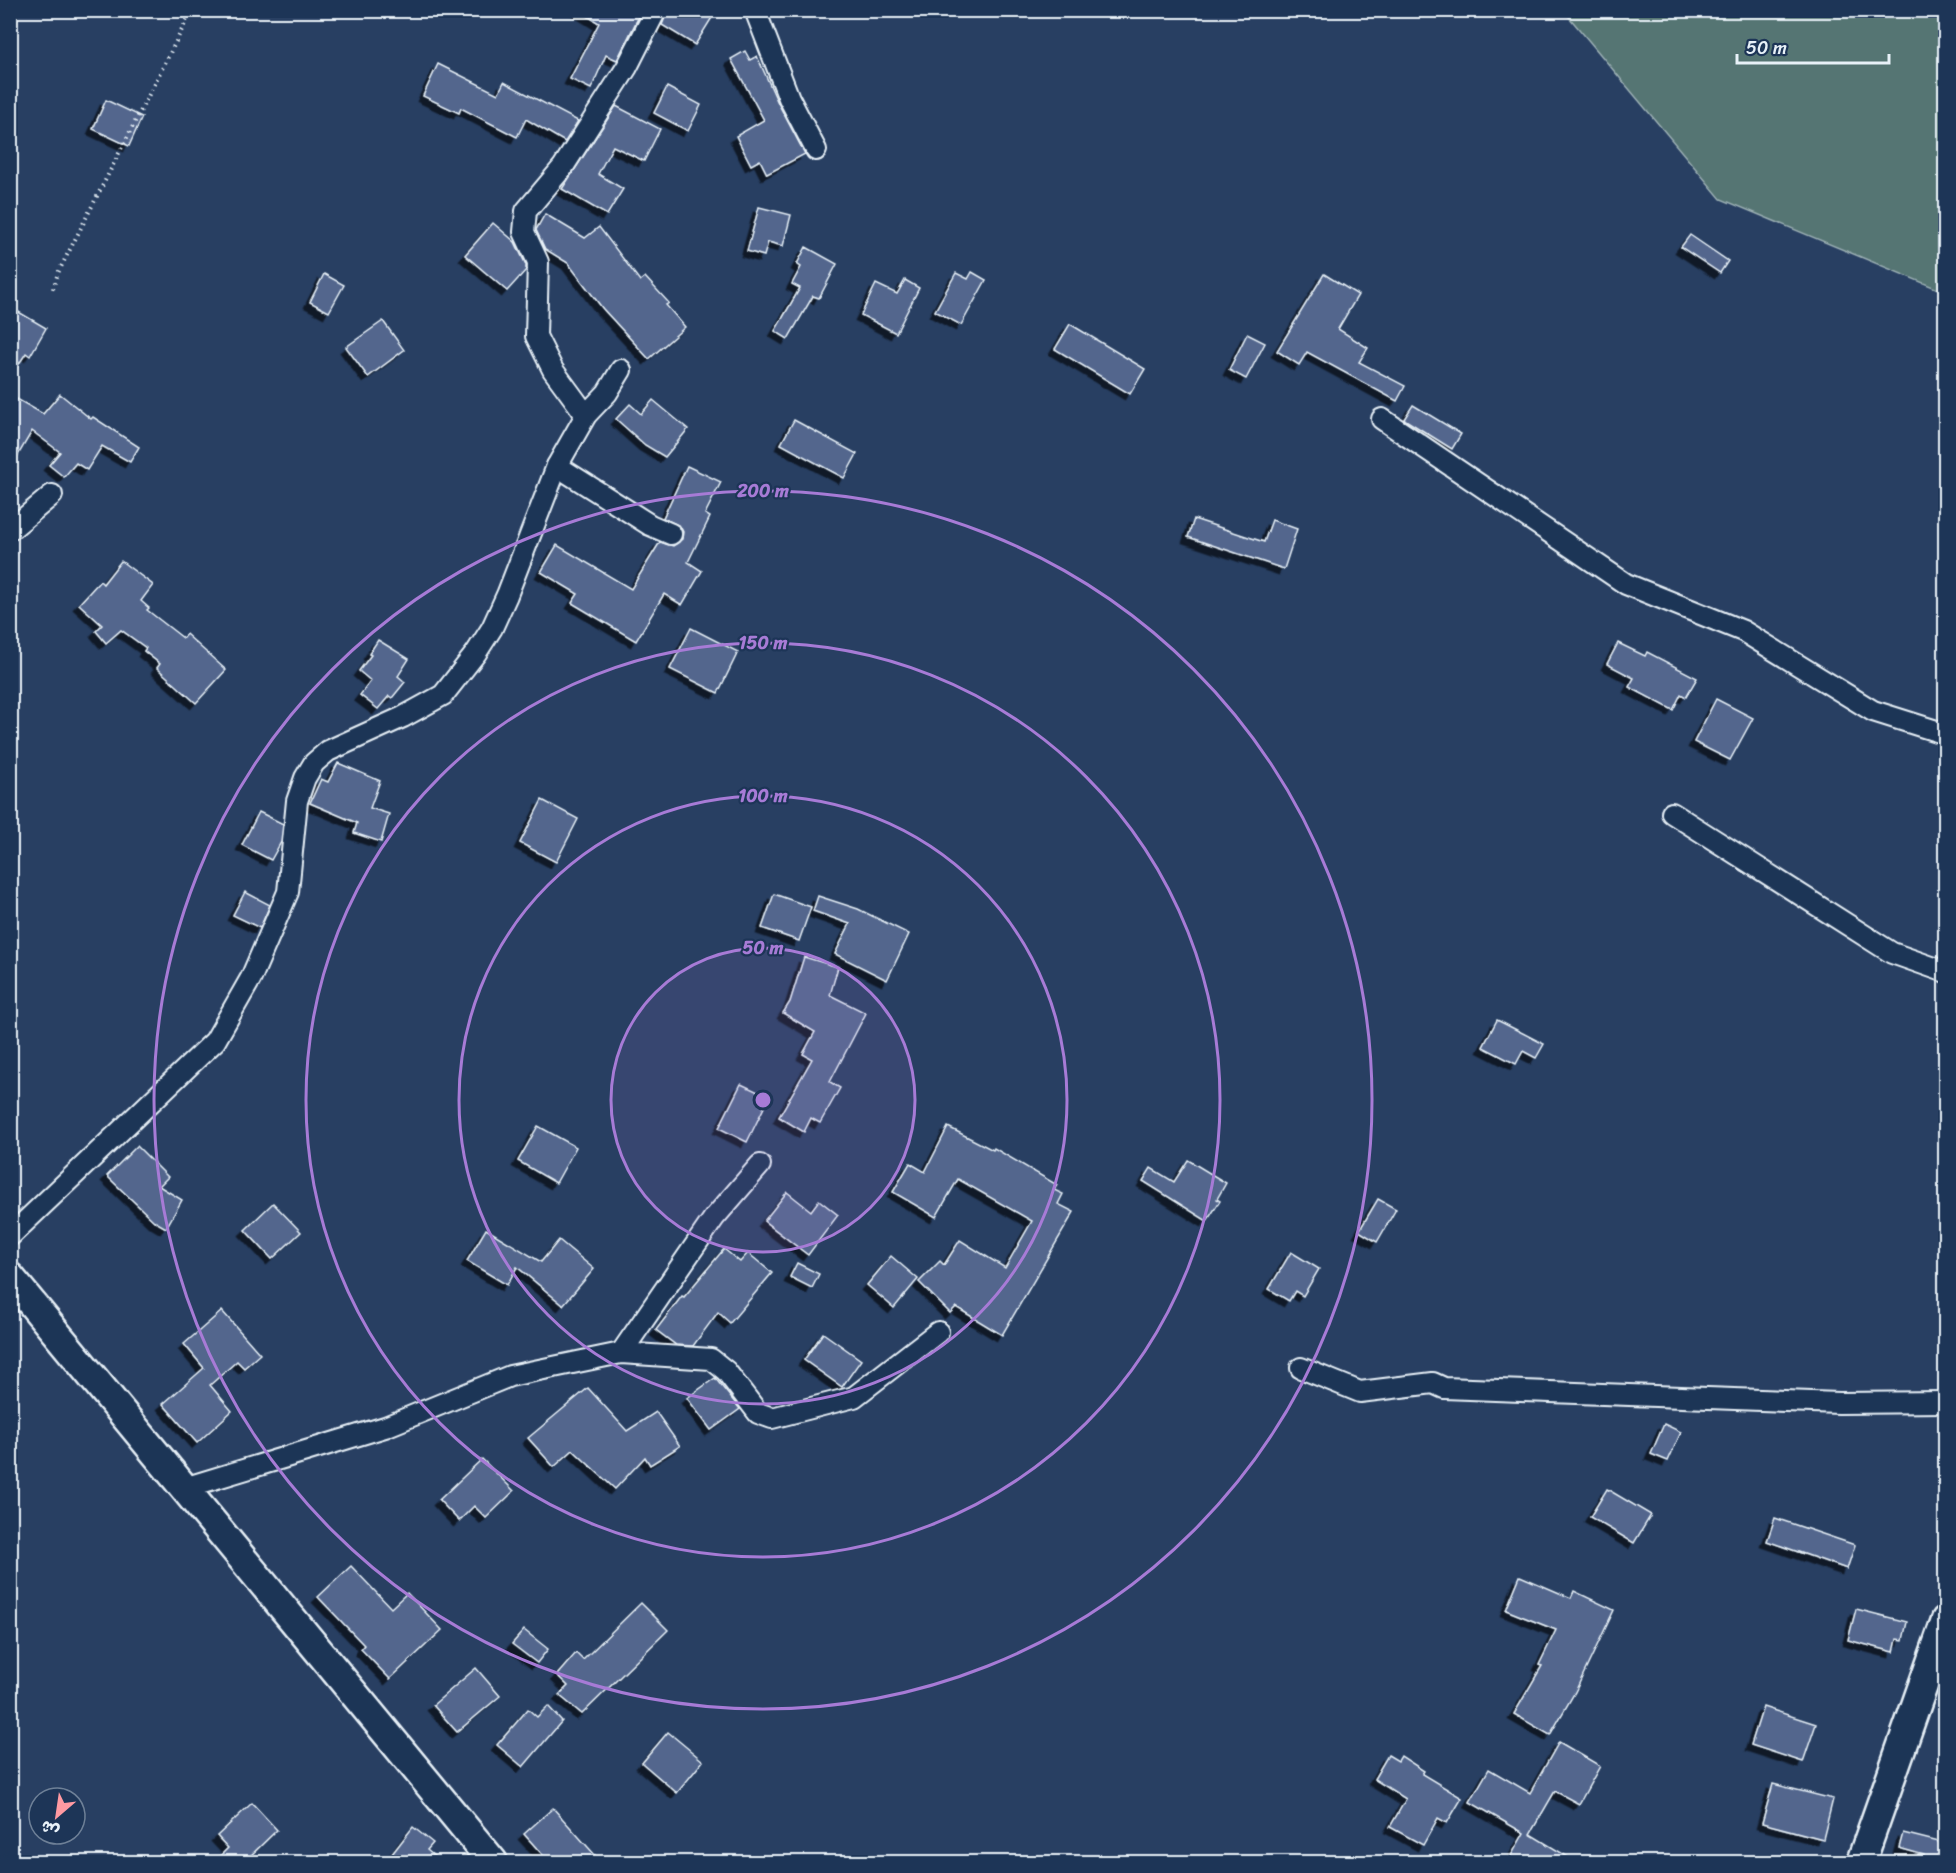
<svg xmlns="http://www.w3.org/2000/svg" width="1956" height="1873" font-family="Sriracha,'Playpen Sans Arabic',sans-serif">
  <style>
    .green { fill: #557473; stroke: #9eb2b6; stroke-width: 1.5 }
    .building { fill: #52668d; stroke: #e8f1f8; stroke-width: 1.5; filter: url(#shadow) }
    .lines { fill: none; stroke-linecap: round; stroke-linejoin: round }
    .street-casing { stroke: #e8f1f8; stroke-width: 24 }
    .secondary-casing { stroke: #e8f1f8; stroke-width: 33 }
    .path { stroke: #e8f1f8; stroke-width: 4; stroke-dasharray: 1.5 4.5; stroke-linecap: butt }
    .street { stroke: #1d3557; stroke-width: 20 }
    .secondary { stroke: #1d3557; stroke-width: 28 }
    .ring { fill: none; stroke: #a77bd6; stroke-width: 3 }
    .centre { fill: #a77bd6; stroke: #1d3557; stroke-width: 3 }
    .ring-label { font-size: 18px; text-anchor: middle; font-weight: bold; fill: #a77bd6; stroke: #1d3557; stroke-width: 4.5; stroke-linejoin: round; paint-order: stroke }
  </style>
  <defs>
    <filter id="shadow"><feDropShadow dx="-5.5" dy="5.5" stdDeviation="0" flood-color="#0009"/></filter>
  </defs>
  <rect width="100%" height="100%" fill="#283f62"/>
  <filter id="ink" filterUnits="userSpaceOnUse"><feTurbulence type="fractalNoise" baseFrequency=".0167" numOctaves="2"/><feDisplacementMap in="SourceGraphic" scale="12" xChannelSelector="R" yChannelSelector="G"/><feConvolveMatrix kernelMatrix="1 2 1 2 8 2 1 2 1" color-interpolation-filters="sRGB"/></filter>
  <g filter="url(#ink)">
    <polygon class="green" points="1564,11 1945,11 1945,292 1721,199"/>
    <g class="building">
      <polygon points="578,10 642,10 617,60 606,55 591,89 570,79 599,23"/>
      <polygon points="668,10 703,10 713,16 695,45 662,25"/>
      <polygon points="745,51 750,60 757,56 778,103 805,154 767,174 760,160 751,165 736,136 764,120 731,59"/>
      <polygon points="438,64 498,94 504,82 578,121 565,142 526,119 517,137 461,108 459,113 423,96"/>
      <polygon points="667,87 701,105 688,131 654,113"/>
      <polygon points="106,100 142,117 129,146 93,129"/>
      <polygon points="616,106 660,129 644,161 613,146 598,174 623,189 607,215 562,189"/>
      <polygon points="759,207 791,215 783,246 768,242 764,256 747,251"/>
      <polygon points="545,214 585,238 599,227 640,281 645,277 669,303 666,305 685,327 649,359 603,309 568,263 545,249 536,230"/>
      <polygon points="493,223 515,242 526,265 526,270 507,291 465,255"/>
      <polygon points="1690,235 1728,261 1720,273 1681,247"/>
      <polygon points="806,247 837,264 819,298 813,296 788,339 775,331 800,288 792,284 801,267 797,264"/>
      <polygon points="972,272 986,280 961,325 935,311 956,273 968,279"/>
      <polygon points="324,274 344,285 329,312 310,302"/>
      <polygon points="1324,274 1358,295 1338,329 1368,348 1359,362 1405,386 1397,401 1307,352 1299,365 1277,351"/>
      <polygon points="905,280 919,288 896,333 861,315 876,284 897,294"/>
      <polygon points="10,307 46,328 30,356 26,353 10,378"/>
      <polygon points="383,321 404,350 368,377 346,347"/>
      <polygon points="1070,324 1145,369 1130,394 1055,349"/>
      <polygon points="1247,334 1265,343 1246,379 1229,370"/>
      <polygon points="60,394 91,419 93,417 139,447 130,462 102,446 87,470 76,463 64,477 49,465 60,452 32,431 10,469 10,395 43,414"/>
      <polygon points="653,400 688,429 665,457 645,445 616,419 630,404 641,414"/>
      <polygon points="1413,405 1461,434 1452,449 1404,419"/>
      <polygon points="794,420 857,454 844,478 781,444"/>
      <polygon points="687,466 721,482 705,514 710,517 688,562 702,571 682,605 664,594 636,641 572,603 578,594 541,572 557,545 631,589 660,542 673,546 682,539 683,532 680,526 663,518"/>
      <polygon points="1194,519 1264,542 1272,520 1297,529 1284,569 1188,537"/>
      <polygon points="121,561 153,585 141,601 149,608 147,610 183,638 186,634 226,670 196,703 157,668 160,664 144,651 146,648 121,630 106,643 96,631 102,625 79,604 100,581 103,584"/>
      <polygon points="691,628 738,652 718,693 670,669"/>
      <polygon points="378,640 409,659 398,676 405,682 392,698 389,696 378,709 360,695 371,681 359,671 371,655 369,654"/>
      <polygon points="1618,643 1645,656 1647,652 1697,678 1686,697 1681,694 1673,710 1629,687 1634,678 1607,664"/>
      <polygon points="1716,699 1753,718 1730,760 1694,742"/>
      <polygon points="338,763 380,781 370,808 389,814 381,842 354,833 357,823 310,803 321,779 328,782"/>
      <polygon points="542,800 578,819 556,862 520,843"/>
      <polygon points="259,812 283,824 281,842 271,860 242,845"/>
      <polygon points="245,892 270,905 260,928 233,915"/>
      <polygon points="774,894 811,907 799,941 762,928"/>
      <polygon points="818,896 858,909 909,934 887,980 835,954 850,924 813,911"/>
      <polygon points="804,957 838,967 830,995 866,1013 830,1082 840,1088 820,1123 811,1118 804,1132 779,1117 812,1059 803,1054 815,1032 783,1013 790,1002"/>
      <polygon points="1497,1020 1544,1044 1536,1058 1523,1051 1516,1064 1483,1047"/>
      <polygon points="741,1084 769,1097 747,1142 719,1128"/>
      <polygon points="538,1126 576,1147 556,1183 518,1161"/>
      <polygon points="948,1127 993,1150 994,1148 1057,1185 1054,1190 1063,1194 1058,1204 1074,1212 1002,1335 956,1307 950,1313 919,1282 940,1261 944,1265 960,1240 1005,1268 1032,1221 958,1179 936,1217 893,1192 910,1163 925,1172"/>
      <polygon points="137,1146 168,1177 159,1186 182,1200 166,1228 154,1221 107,1176"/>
      <polygon points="1188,1160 1226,1183 1217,1199 1220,1201 1207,1221 1143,1181 1151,1168 1174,1182"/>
      <polygon points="787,1192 811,1211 819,1200 838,1215 808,1255 764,1221"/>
      <polygon points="1378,1199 1396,1209 1377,1242 1359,1231"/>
      <polygon points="273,1203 301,1232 272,1259 245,1230"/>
      <polygon points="486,1229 541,1262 559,1240 594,1269 563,1305 517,1267 507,1285 467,1261"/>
      <polygon points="724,1249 740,1262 748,1253 772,1273 730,1323 718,1312 693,1346 676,1345 656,1330 682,1296 684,1297"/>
      <polygon points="1291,1252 1319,1269 1303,1296 1295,1291 1289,1301 1269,1289"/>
      <polygon points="891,1256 918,1279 894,1308 867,1285"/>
      <polygon points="797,1263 819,1274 812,1288 790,1277"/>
      <polygon points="222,1311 260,1354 244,1368 237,1361 210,1385 232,1411 197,1443 163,1404 204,1368 184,1344"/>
      <polygon points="823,1333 861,1360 842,1387 804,1360"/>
      <polygon points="715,1378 740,1409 711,1430 687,1398"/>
      <polygon points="588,1388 627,1431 656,1412 680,1446 650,1465 645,1457 615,1489 573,1450 554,1467 528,1438"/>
      <polygon points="1664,1424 1681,1432 1668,1461 1651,1454"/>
      <polygon points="482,1459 514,1491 486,1518 474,1506 459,1521 439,1500"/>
      <polygon points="1607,1489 1651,1515 1634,1543 1590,1517"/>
      <polygon points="1775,1518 1855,1545 1847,1569 1767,1541"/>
      <polygon points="351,1566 391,1608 407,1593 442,1630 390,1679 361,1649 364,1645 318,1597"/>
      <polygon points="1520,1576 1571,1598 1574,1591 1614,1610 1575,1692 1550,1735 1514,1714 1542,1666 1539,1665 1556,1630 1506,1610"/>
      <polygon points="641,1603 668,1630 582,1714 559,1695 568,1686 557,1675 576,1653 583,1660"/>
      <polygon points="1856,1609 1907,1622 1903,1640 1897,1639 1894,1652 1848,1640"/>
      <polygon points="524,1630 548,1649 537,1663 512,1644"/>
      <polygon points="476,1668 500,1696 457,1732 433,1705"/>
      <polygon points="548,1706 562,1721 523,1767 497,1745 528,1709 537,1717"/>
      <polygon points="1763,1707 1816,1724 1803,1762 1751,1745"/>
      <polygon points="668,1732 703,1761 677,1793 642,1763"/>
      <polygon points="1559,1742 1600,1766 1579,1804 1555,1791 1530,1834 1578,1863 1507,1863 1524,1833 1470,1802 1489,1769 1530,1793"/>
      <polygon points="1388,1755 1398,1761 1401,1756 1424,1771 1422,1774 1462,1798 1447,1823 1438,1818 1423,1845 1390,1827 1406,1799 1374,1779"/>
      <polygon points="1773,1784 1833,1799 1823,1839 1762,1823"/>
      <polygon points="252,1803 277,1830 243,1863 213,1863 228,1848 217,1836"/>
      <polygon points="553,1808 595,1855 587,1863 550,1863 524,1834"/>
      <polygon points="413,1827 433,1843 427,1850 442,1863 385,1863"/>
      <polygon points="1903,1833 1943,1843 1938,1863 1922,1863 1924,1855 1899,1848"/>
    </g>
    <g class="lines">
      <defs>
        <g id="street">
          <polyline points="755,10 789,98 816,150"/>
          <polyline points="586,415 553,370 536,336 538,262 524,232 526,211 563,167 627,67 656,10"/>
          <polyline points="1382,419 1626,584 1743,631 1873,711 1946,734"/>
          <polyline points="557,466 650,525 671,534"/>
          <polyline points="10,530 52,495"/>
          <polyline points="1672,813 1892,953 1946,972"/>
          <polyline points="10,1236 215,1041 251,978 288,892 297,801 305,778 314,763 328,751 403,717 443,695 476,653 492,628 507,595 557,466 586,415 607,393 621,370"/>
          <polyline points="621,1353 714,1218 760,1165"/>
          <polyline points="1301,1368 1360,1392 1433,1383 1444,1388 1839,1403 1946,1402"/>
          <polyline points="184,1488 385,1427 510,1376 621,1353 711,1359 726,1371 758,1413 772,1418 854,1397 938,1332"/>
        </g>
        <g id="secondary">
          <polyline points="10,1277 493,1862"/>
          <polyline points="1861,1862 1946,1620"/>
        </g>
      </defs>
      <use href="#street" class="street-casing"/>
      <use href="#secondary" class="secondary-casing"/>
      <polyline class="path" points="53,289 58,273 192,10"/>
      <use href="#street" class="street"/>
      <use href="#secondary" class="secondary"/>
    </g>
  </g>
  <circle cx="763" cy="1100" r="152" fill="#a77bd6" fill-opacity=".12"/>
  <g class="ring">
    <circle cx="763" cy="1100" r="152"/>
    <circle cx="763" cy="1100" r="304"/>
    <circle cx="763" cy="1100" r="457"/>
    <circle cx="763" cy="1100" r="609"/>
  </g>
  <circle cx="763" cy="1100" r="9" class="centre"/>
  <g class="ring-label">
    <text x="763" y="497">200 m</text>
    <text x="763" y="649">150 m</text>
    <text x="763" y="802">100 m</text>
    <text x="763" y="954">50 m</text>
  </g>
  <rect width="1956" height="1873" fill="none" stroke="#1d3557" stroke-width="36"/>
  <rect x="18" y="18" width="1920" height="1837" fill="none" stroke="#e8f1f8" stroke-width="2" filter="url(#ink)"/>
  <g transform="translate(57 1816) rotate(209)"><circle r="28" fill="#1d3557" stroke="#6e8097" stroke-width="1.5"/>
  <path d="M0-4.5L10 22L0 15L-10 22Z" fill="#ff9aa2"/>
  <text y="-9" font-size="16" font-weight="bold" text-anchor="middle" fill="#e8f1f8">ش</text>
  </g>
  <path d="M1737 54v9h152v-9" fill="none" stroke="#e8f1f8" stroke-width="3"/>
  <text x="1746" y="54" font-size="18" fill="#e8f1f8" stroke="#1d3557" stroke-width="4.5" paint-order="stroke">50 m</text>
</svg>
